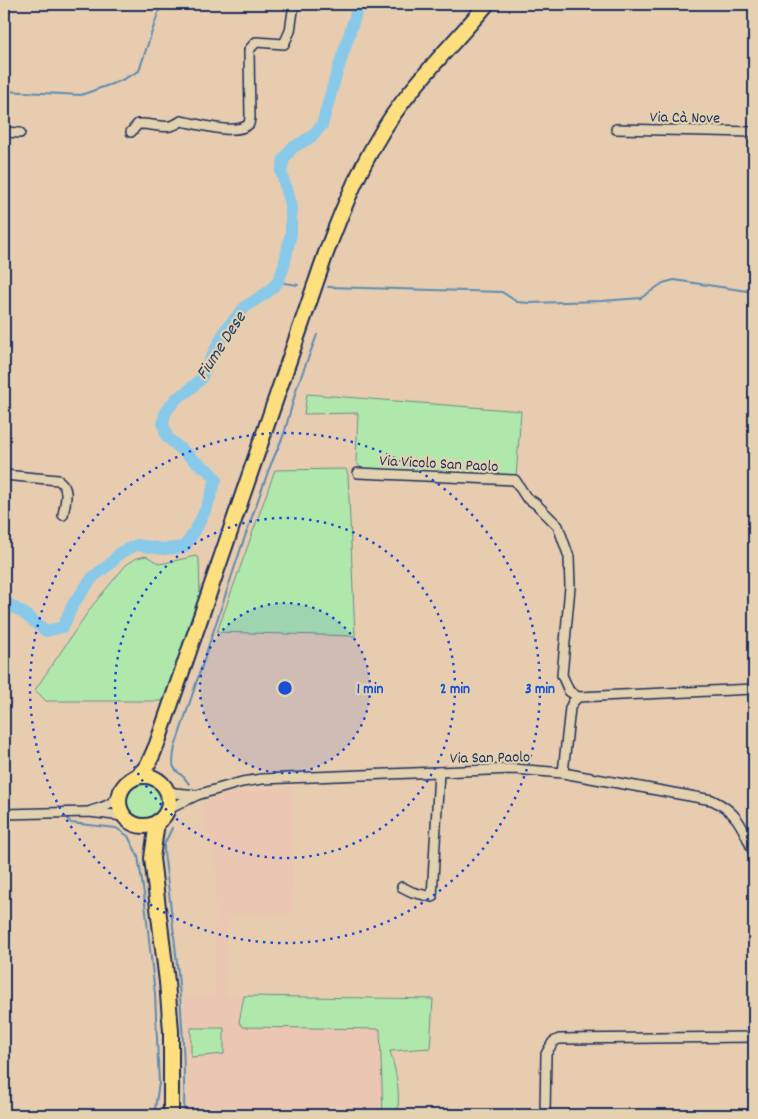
<svg xmlns="http://www.w3.org/2000/svg" width="758" height="1119" font-family="Dekko,sans-serif">
  <style>
    .built { fill: #ebc6b2 }
    .green { fill: #b0e8ab; stroke: #668c84 }
    .lines { fill: none; stroke-linecap: round; stroke-linejoin: round }
    .stream { stroke: #5c8bb1; stroke-width: 2 }
    .river { stroke: #88c9e9; stroke-width: 12 }
    .minor-casing { stroke: #1b2f5e; stroke-width: 12 }
    .primary-casing { stroke: #1b2f5e; stroke-width: 18 }
    .minor { stroke: #e3d1af; stroke-width: 9 }
    .primary { stroke: #fddf80; stroke-width: 14 }
    .ring { fill: none; stroke: #1d4ed8; stroke-width: 2.5; stroke-dasharray: 2.5 5 }
    .labels { text-anchor: middle; stroke-width: 4.5; stroke-linejoin: round; paint-order: stroke }
    .street-label { font-size: 16px; fill: #1b2f5e; stroke: #e3d1af }
    .water-label { font-size: 18px; font-style: italic; fill: #263e6c; stroke: #e3d1af }
    .centre { fill: #1d4ed8; stroke: #e3d1af; stroke-width: 2.5 }
    .ring-label { font-size: 15px; text-anchor: middle; font-weight: bold; fill: #1d4ed8; stroke: #e3d1af; stroke-width: 4.5; stroke-linejoin: round; paint-order: stroke }
  </style>
  <rect width="100%" height="100%" fill="#e7ccb0"/>
  <filter id="ink" filterUnits="userSpaceOnUse"><feTurbulence type="fractalNoise" baseFrequency=".02" numOctaves="2"/><feDisplacementMap in="SourceGraphic" scale="10" xChannelSelector="R" yChannelSelector="G"/><feConvolveMatrix kernelMatrix="1 2 1 2 8 2 1 2 1" color-interpolation-filters="sRGB"/></filter>
  <g filter="url(#ink)">
    <polygon class="built" points="292,787 292,914 230,914 227,919 224,989 229,997 244,996 239,1022 243,1027 380,1029 383,1115 190,1115 184,996 214,996 217,873 202,805 225,795"/>
    <g class="green">
      <polygon points="307,394 521,411 516,477 362,469 356,462 358,413 304,414"/>
      <polygon points="346,469 348,475 355,636 217,632 275,470"/>
      <polygon points="146,556 160,564 196,556 199,559 200,594 165,701 46,701 35,690 92,606 126,565 137,558"/>
      <circle cx="145" cy="802" r="18"/>
      <path d="M244 996 433 999 430 1048 390 1051C396 1072 401 1093 397 1115H383L380 1029 243 1027 239 1022Z"/>
      <polygon points="191,1028 224,1028 224,1054 191,1057"/>
    </g>
    <g class="lines">
      <g class="stream">
        <polyline points="4,91 81,95 120,81 139,71 161,4"/>
        <polyline points="278,282 298,285"/>
        <polyline points="328,287 502,292 517,302 529,303 602,301 641,298 663,283 674,280 754,292"/>
        <path d="M189 784C178 765 169 778 175 747L242 545 269 469 284 434 297 387 317 335"/>
        <polyline points="67,818 71,823 116,828 128,836 138,856 144,894 155,994 159,1083 154,1115"/>
        <path d="M172 828 164 845V852C175 940 186 1027 184 1115"/>
      </g>
      <path class="river" d="M4 602 22 612 46 631 63 627 73 604 93 577 110 564 121 552 137 545 164 549 184 547C200 526 209 504 216 479L208 470 196 462 167 437 163 423 166 411 177 398 188 391 200 380 226 329 246 306 268 292 278 282 284 266 291 233V204L281 172 284 159 292 148 311 137 322 125 334 82 359 4"/>
      <defs>
        <g id="minor">
          <polyline points="616,129 754,132"/>
          <polyline points="4,132 20,133"/>
          <path d="M131 132 138 124C154 123 167 132 181 121 198 124 236 136 249 124L250 118 249 50 256 42 284 44 290 31 294 4"/>
          <polyline points="358,473 515,480 526,497 536,504 558,526 569,557 570,587 562,675 569,691 578,697 754,689"/>
          <path d="M4 475 58 480C71 488 65 502 63 515"/>
          <polyline points="563,773 570,708 573,702 578,697"/>
          <polyline points="166,790 175,793 197,795"/>
          <path d="M167 810 197 795 242 782 262 779 514 769 563 773 712 800C738 812 743 828 754 853"/>
          <path d="M91 811C104 807 112 805 120 794"/>
          <polyline points="4,814 89,812 123,816"/>
          <polyline points="402,887 412,892 432,897 439,772"/>
          <polyline points="545,1115 546,1054 553,1042 559,1039 754,1037"/>
        </g>
        <g id="primary">
          <circle cx="144" cy="801" r="25"/>
          <path d="M132 779C148 770 150 760 157 744L326 253C344 205 364 157 393 115 421 75 456 41 487 4"/>
          <polyline points="157,822 152,858 167,982 171,1031 171,1115"/>
        </g>
      </defs>
      <use href="#minor" class="minor-casing"/>
      <use href="#primary" class="primary-casing"/>
      <use href="#minor" class="minor"/>
      <use href="#primary" class="primary"/>
    </g>
  </g>
  <circle cx="285" cy="688" r="85" fill="#1d4ed8" fill-opacity=".12"/>
  <g class="ring">
    <circle cx="285" cy="688" r="85"/>
    <circle cx="285" cy="688" r="170"/>
    <circle cx="285" cy="688" r="255"/>
  </g>
  <g class="labels">
    <g class="street-label">
      <text transform="translate(685 116) rotate(1)" y="6">Via Cà Nove</text>
      <text transform="translate(439 462) rotate(3)" y="6">Via Vicolo San Paolo</text>
      <text transform="translate(490 756) rotate(-1)" y="6">Via San Paolo</text>
    </g>
    <g class="water-label">
      <text transform="translate(220 345) rotate(-57)" y="6">Fiume Dese</text>
    </g>
  </g>
  <circle cx="285" cy="688" r="8" class="centre"/>
  <g class="ring-label">
    <text x="370" y="693">1 min</text>
    <text x="455" y="693">2 min</text>
    <text x="540" y="693">3 min</text>
  </g>
  <rect width="758" height="1119" fill="none" stroke="#e3d1af" stroke-width="20"/>
  <rect x="10" y="10" width="738" height="1099" fill="none" stroke="#1b2f5e" stroke-width="2" filter="url(#ink)"/>
</svg>
